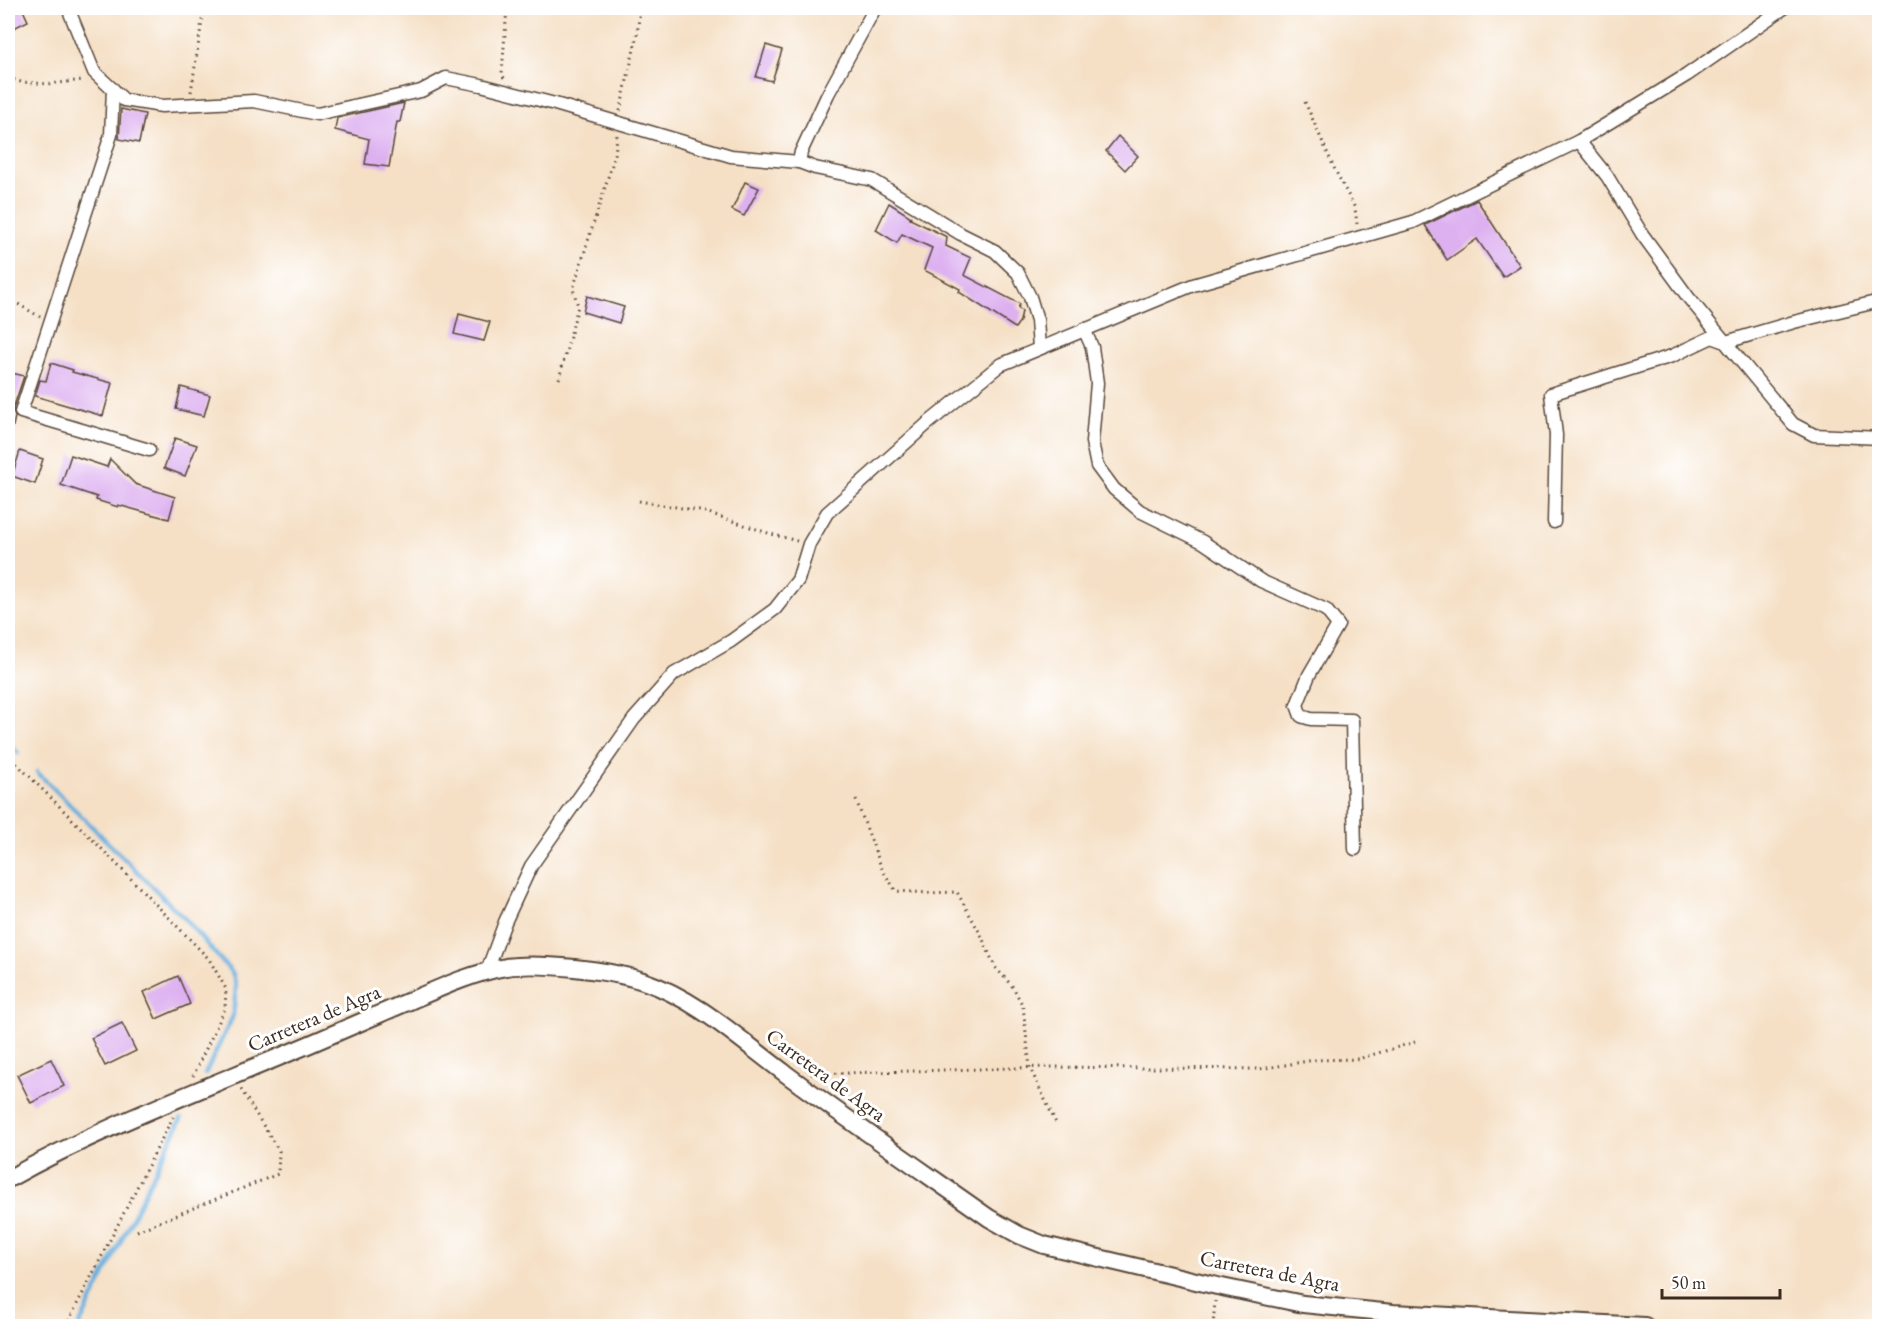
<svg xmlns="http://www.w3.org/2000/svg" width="1887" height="1334" font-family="'EB Garamond',serif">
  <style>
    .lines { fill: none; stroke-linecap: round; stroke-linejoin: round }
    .stream { stroke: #68aede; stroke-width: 4.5 }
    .building { fill: #ddb0f0 }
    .minor-casing { stroke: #574537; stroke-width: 15 }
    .tertiary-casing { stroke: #574537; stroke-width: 20 }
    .path { stroke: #574537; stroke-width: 3; stroke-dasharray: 1.5 4.5; stroke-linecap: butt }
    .minor { stroke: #fff; stroke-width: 12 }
    .tertiary { stroke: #fff; stroke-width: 16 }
    .labels { text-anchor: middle; stroke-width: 6; stroke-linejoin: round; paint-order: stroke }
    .street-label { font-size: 21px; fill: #3b2a1e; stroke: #fff }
  </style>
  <rect width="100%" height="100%" fill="#fff"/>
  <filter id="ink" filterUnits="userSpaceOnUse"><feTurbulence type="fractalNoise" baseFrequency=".0167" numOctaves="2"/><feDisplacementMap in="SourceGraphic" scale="12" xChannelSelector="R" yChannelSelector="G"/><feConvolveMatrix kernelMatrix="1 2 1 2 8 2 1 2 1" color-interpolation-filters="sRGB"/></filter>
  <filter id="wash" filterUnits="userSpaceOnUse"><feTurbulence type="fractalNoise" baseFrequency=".008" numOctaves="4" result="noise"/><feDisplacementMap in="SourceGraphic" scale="24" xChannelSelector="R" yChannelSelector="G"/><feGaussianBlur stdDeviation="1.35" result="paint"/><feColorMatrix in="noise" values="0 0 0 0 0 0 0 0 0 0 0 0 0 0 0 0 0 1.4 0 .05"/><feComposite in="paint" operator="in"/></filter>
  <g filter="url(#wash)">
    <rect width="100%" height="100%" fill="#f5e0c6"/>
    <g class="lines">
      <g class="stream">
        <polyline points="8,743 18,753"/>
        <polyline points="37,772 186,920 233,974 236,987 233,1016 205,1074"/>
        <polyline points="79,1326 181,1119"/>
      </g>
    </g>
    <g id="blocks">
      <g class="building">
        <polygon points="8,8 22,8 28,21 8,31"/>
        <polygon points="766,45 782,50 772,81 756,77"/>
        <polygon points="404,103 400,122 397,122 389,167 365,164 369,139 335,130 337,118"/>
        <polygon points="121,109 145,114 139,143 119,139"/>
        <polygon points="1118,136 1138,156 1125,170 1106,151"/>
        <polygon points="745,182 759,188 744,216 732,210"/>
        <polygon points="1477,200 1520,266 1503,277 1477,239 1447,260 1425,225"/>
        <polygon points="889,203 911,217 910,219 947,237 946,246 971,258 964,275 1020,304 1018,308 1022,311 1020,321 1015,328 959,292 960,289 924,270 932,248 902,234 897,243 876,230"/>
        <polygon points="587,296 624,307 619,323 583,312"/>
        <polygon points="459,314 490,322 484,341 454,334"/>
        <polygon points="51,363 73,370 72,372 112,383 103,416 35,396 40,380 46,381"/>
        <polygon points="8,372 24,376 13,409 15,417 13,426 8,425"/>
        <polygon points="181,387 210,395 204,416 176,409"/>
        <polygon points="175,438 197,445 185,476 164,468"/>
        <polygon points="20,451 43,459 35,484 12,476"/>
        <polygon points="71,455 107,467 110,459 135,484 175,497 169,519 118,505 118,507 96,500 97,497 61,485"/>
        <polygon points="178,976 190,1004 156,1019 144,992"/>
        <polygon points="122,1023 136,1051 105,1066 91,1038"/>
        <polygon points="51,1059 64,1086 31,1103 17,1075"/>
      </g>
    </g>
  </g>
  <g filter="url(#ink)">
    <use href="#blocks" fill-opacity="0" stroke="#574537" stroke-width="1.5"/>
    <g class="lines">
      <defs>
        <g id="minor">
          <polyline points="68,8 94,72 124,100 162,106 254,101 317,114 421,91 446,78 481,85 555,104 731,156 799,162 815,168 872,180 961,234 995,251 1018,273 1030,297 1037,320 1039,348"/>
          <polyline points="113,89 111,135 21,412 149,450"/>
          <polyline points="1579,141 1607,176 1642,234 1688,297 1793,424 1814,435 1880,438"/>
          <polyline points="799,162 801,152 828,94 875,8"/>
          <polyline points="1084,329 1092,347 1097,383 1092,442 1097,466 1114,489 1140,511 1203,542 1261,581 1326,610 1338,625 1309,675 1297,705 1301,716 1311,719 1352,720 1355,849"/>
          <polyline points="1554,522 1556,435 1551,394 1672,356 1712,337 1726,342 1794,322 1880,301"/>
          <polyline points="487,971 505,922 531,866 634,719 674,674 731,641 775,609 798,580 809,544 827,513 927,424 1000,365 1193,285 1413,222 1579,141 1687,75 1784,8"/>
        </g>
        <path id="tertiary" d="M8 1179C104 1125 209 1087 310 1044 344 1029 378 1015 412 1000 442 987 473 973 506 967 539 962 610 970 643 981 697 999 740 1040 786 1074 852 1123 921 1170 989 1218L1019 1235 1044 1245 1217 1286 1303 1304 1393 1313 1645 1326"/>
      </defs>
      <use href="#minor" class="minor-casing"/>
      <use href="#tertiary" class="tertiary-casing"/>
      <g class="path">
        <polyline points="8,78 21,82 50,84 83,80"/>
        <polyline points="504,78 502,73 507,8"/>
        <polyline points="191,92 204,8"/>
        <polyline points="1305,102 1335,170 1355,208 1357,224"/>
        <polyline points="620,111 637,36 640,8"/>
        <polyline points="8,298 40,317"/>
        <polyline points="559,379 578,306 573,289 615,155 617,135"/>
        <polyline points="639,501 706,512 771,534 797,541"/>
        <polyline points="8,755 98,845 209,959 226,989 225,1009 193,1076"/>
        <polyline points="856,800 882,869 896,891 929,893 957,892 981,935 995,967 1013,987 1023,1006 1030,1068 1056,1123"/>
        <polyline points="811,1074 1047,1067 1260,1069 1314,1060 1358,1059 1415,1042"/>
        <polyline points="137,1231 278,1174 279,1151 240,1088"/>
        <polyline points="66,1326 173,1117"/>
        <polyline points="1213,1326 1215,1301"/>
      </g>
      <use href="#minor" class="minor"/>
      <use href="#tertiary" class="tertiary"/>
    </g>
  </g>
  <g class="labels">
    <g class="street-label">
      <text transform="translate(314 1018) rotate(-23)" y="7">Carretera de Agra</text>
      <text transform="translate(826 1075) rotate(36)" y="7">Carretera de Agra</text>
      <text transform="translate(1270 1271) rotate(11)" y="7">Carretera de Agra</text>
    </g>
  </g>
  <rect width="1887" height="1334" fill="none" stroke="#fff" stroke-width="30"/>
  <path d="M1662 1289v9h118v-9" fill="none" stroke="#3b2a1e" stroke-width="3"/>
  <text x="1671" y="1289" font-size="18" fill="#3b2a1e" stroke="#ffffff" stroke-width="4.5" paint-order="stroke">50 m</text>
</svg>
